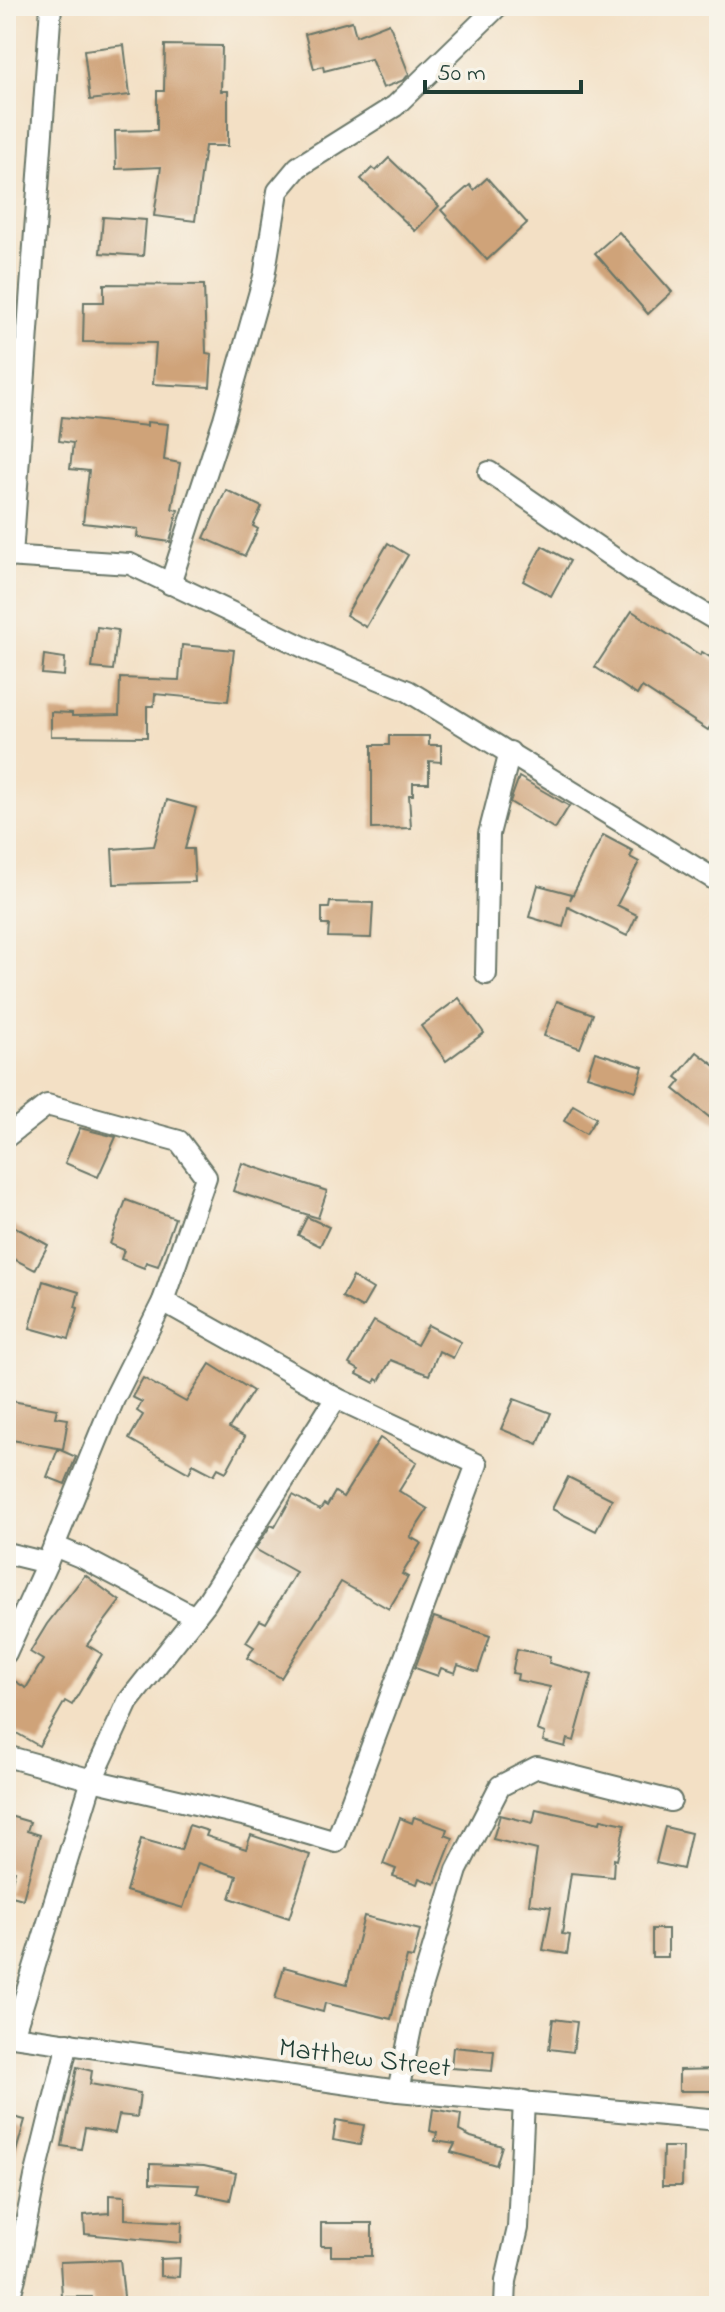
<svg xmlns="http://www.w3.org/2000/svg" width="725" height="2312" font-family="'Indie Flower',sans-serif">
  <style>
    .building { fill: #cfa379 }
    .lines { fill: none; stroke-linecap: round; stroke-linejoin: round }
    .street-casing { stroke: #697667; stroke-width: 24 }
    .street { stroke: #fff; stroke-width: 20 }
    .labels { text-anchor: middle; stroke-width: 8; stroke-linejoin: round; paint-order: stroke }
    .street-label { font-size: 28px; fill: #1f3d34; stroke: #f7f3e8 }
  </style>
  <rect width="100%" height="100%" fill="#f7f3e8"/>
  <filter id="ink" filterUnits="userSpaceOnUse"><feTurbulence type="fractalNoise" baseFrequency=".0125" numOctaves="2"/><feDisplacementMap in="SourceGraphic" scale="16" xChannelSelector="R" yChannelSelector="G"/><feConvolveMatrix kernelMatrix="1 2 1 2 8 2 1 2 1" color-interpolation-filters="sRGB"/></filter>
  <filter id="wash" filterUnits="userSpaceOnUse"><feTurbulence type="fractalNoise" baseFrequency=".006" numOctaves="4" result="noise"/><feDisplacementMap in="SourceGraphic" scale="32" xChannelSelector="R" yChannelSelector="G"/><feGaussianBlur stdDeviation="1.8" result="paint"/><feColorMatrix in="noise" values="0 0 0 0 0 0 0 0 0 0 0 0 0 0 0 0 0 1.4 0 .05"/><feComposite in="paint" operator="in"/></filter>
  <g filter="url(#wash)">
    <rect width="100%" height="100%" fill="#f3e0c5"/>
    <g id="blocks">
      <g class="building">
        <polygon points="352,21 356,36 389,23 409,74 404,80 383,88 371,59 324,71 323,66 314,69 305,34"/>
        <polygon points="124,45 130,95 90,100 84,50"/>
        <polygon points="165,45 222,46 221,91 228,91 228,146 205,146 195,221 154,216 161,167 116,169 115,131 157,130 157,91 164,91"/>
        <polygon points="389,158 439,206 415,231 361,179 372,168 376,171"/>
        <polygon points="487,178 527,223 487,260 441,210 470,185 474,190"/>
        <polygon points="103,217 146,220 143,256 100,253"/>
        <polygon points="619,232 672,292 648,314 595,253"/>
        <polygon points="104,284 204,285 206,353 212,354 210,387 153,384 156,343 83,342 84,302 104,302"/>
        <polygon points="62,417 147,426 147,422 168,424 164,460 180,463 172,509 178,510 170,542 137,537 138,529 83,523 89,471 70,469 73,443 59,441"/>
        <polygon points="226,490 262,507 253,526 258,529 245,556 204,538"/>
        <polygon points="388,543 408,555 366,627 346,615"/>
        <polygon points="542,546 570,561 551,596 523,581"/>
        <polygon points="632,611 700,655 702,652 719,663 719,713 708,730 642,687 637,695 595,667"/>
        <polygon points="97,627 118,630 113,670 92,668"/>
        <polygon points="182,645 234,650 228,701 155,694 154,706 147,706 147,737 51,736 51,712 72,713 72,716 119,715 120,678 179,680"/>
        <polygon points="44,655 65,658 64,676 42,674"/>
        <polygon points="389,736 429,736 429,745 441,745 441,762 429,761 429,783 413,783 413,795 409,795 411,828 372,829 372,745 389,745"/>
        <polygon points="519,777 569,806 555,829 510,802"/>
        <polygon points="167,800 196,808 185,849 193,849 195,882 114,884 112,849 154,846"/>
        <polygon points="603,835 633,851 630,857 639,862 617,905 637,915 627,936 568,907 563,927 529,917 538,885 572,894 570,900"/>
        <polygon points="330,902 373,903 371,938 328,937 329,925 322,925 322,908 329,908"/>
        <polygon points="459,998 484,1033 446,1061 421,1026"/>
        <polygon points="557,1001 593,1014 580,1048 544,1036"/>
        <polygon points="595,1052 643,1067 636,1091 587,1076"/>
        <polygon points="697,1052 719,1069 719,1125 674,1089 681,1081 676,1077"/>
        <polygon points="573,1105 596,1118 586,1134 564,1121"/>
        <polygon points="80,1128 116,1137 98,1177 65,1163"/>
        <polygon points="242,1163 327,1191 318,1218 233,1191"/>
        <polygon points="126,1200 175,1218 158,1266 146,1262 144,1268 121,1259 124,1250 110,1244"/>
        <polygon points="307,1217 329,1227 320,1246 298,1235"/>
        <polygon points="6,1222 48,1245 35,1270 6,1255"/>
        <polygon points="353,1277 373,1289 362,1308 342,1297"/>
        <polygon points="43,1281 79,1292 75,1307 78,1308 69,1339 30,1328"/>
        <polygon points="374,1321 417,1345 428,1325 461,1342 453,1358 439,1351 429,1375 391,1360 379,1381 376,1379 374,1383 357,1374 359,1370 349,1364"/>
        <polygon points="210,1364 253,1391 229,1428 245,1437 226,1472 218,1468 214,1475 193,1464 189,1473 129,1439 143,1415 137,1411 142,1402 132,1397 143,1378 186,1402"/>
        <polygon points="514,1399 551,1413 538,1444 501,1429"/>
        <polygon points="6,1400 57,1409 55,1417 68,1419 63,1449 6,1439"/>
        <polygon points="380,1438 417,1462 399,1491 428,1509 410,1537 421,1543 402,1574 408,1577 389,1609 341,1582 281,1678 247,1658 254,1647 246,1642 260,1620 266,1623 296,1572 255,1549 271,1525 275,1527 293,1495 320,1510 324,1504 327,1506 335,1492 343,1497"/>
        <polygon points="58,1449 76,1457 65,1484 47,1477"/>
        <polygon points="568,1477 612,1499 596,1531 552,1509"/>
        <polygon points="85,1575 120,1601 87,1645 102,1654 72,1705 65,1701 39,1746 6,1727 6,1693 13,1680 26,1688 43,1660 30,1652 47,1624"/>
        <polygon points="434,1617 490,1636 478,1672 458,1665 455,1673 441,1668 438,1676 415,1668"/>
        <polygon points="517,1649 550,1656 549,1663 592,1675 574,1741 567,1739 565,1747 543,1741 545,1733 537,1730 550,1687 517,1680 518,1674 512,1673"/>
        <polygon points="536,1809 600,1823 601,1819 625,1824 617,1860 614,1859 613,1877 571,1873 562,1934 570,1935 567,1954 543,1950 551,1907 529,1904 537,1850 493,1839 500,1815 533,1823"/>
        <polygon points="6,1815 30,1822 27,1831 40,1835 23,1899 8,1895 15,1871 6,1869"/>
        <polygon points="414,1817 447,1829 445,1835 453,1838 435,1884 419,1878 417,1884 393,1876 396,1869 383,1864 400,1818 412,1823"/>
        <polygon points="189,1825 208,1831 206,1836 246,1849 251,1835 310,1855 289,1918 230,1898 237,1876 198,1863 183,1908 126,1891 141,1839 181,1850"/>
        <polygon points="665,1827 691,1833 683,1869 656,1863"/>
        <polygon points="364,1916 420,1930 413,1958 407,1957 391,2019 325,2003 323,2012 275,1999 284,1967 347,1984"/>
        <rect x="652" y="1929" width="16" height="28"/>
        <polygon points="553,2019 577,2022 573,2052 549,2049"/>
        <polygon points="453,2047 494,2051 492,2071 451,2068"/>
        <polygon points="77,2067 92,2071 90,2084 140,2093 137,2117 119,2115 115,2133 85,2128 81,2149 62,2146"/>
        <polygon points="719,2069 719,2091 679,2091 679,2070"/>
        <polygon points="433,2109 461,2114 459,2131 471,2137 502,2146 496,2165 451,2152 455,2144 435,2141 437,2133 430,2131"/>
        <polygon points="6,2115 25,2120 11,2169 6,2168"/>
        <polygon points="336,2120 364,2125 360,2145 333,2140"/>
        <polygon points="663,2147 683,2147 682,2186 662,2186"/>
        <polygon points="150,2164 204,2166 236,2173 230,2200 197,2193 199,2185 150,2183"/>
        <polygon points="109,2195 125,2196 125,2219 182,2222 181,2243 85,2234 84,2215 109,2213"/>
        <polygon points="321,2223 372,2223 372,2256 331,2256 331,2246 321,2246"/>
        <polygon points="180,2258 179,2277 160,2276 160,2259"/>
        <polygon points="120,2260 125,2306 93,2306 92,2297 62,2297 60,2262"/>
      </g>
    </g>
  </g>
  <g filter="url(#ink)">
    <use href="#blocks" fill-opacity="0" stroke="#697667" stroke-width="2"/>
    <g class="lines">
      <defs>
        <g id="street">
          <polyline points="489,472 634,572 719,622"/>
          <polyline points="6,556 130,564 320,655 408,691 719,882"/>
          <polyline points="12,556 51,6"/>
          <polyline points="170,584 224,419 264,277 278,191 298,167 395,106 498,6"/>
          <polyline points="486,974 489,834 510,752"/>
          <polyline points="6,1137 47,1105 179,1141 206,1177 163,1301 114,1399 47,1563 6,1653"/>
          <polyline points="54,1546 83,1558 195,1617"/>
          <polyline points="6,1553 47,1563"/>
          <polyline points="6,1756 92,1780 247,1816 336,1842 477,1464 336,1398 163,1301"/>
          <polyline points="6,2035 398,2091 719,2120"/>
          <polyline points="13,2036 92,1780 128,1702 206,1603 336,1398"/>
          <polyline points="398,2091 416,2004 457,1870 500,1786 537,1767 671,1801"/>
          <polyline points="7,2306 15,2278 35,2177 68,2043"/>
          <polyline points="505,2306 506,2281 518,2228 524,2101"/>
        </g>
      </defs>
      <use href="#street" class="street-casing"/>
      <use href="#street" class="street"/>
    </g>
  </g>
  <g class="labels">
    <g class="street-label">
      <text transform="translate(365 2056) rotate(7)" y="10">Matthew Street</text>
    </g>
  </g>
  <rect width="725" height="2312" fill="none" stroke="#f7f3e8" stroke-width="32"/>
  <path d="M425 80v12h156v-12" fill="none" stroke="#1f3d34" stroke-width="4"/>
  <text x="437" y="80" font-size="24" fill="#1f3d34" stroke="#f7f3e8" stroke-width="6" paint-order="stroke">50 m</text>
</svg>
